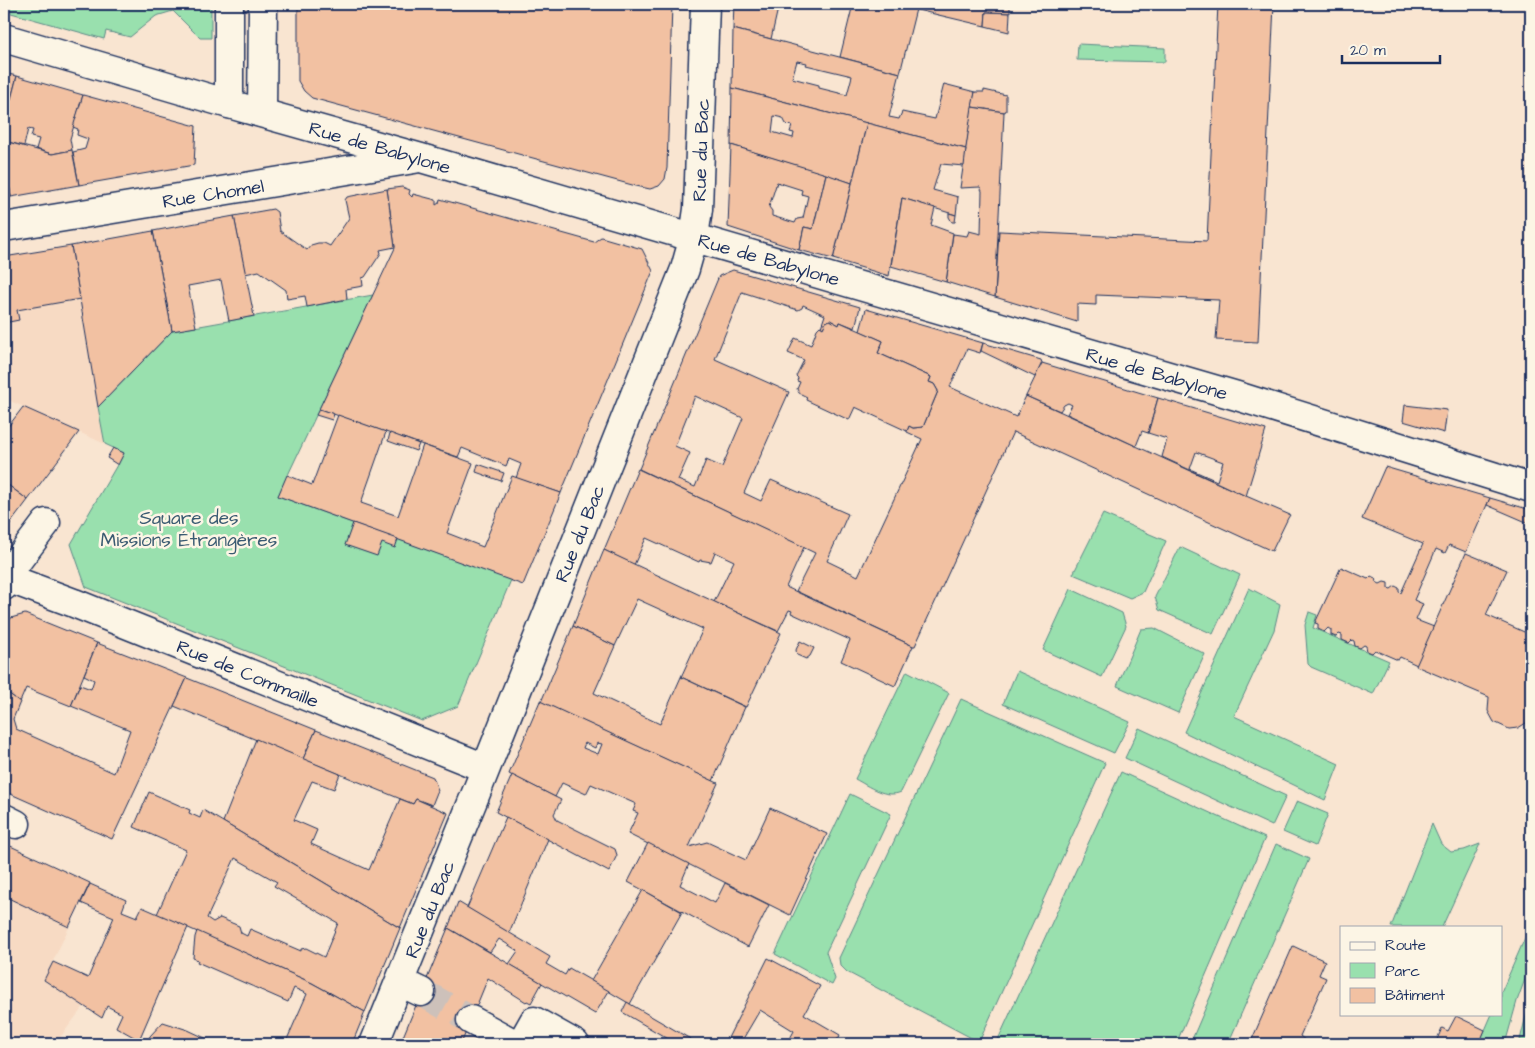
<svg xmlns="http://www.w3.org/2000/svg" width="1535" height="1048" font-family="'Architects Daughter',sans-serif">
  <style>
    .built { fill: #f7dac3 }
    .green { fill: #99e0ae; stroke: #5a8886 }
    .building { fill: #f2c1a2; stroke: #1b2f5e; fill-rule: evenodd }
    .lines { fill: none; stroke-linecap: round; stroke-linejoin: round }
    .minor-tunnel { stroke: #cdc1ba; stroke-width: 28; stroke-dasharray: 28 14; stroke-linecap: butt }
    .minor-casing { stroke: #1b2f5e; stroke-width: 31 }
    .minor { stroke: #fcf5e5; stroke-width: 28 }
    .labels { text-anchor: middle; stroke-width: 5; stroke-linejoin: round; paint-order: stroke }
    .street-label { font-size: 19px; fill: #1b2f5e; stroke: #fcf5e5 }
    .park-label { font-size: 19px; fill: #3a5b72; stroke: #fcf5e5 }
  </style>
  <rect width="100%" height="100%" fill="#f9e5d1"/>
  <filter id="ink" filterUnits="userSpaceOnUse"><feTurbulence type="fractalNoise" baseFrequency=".02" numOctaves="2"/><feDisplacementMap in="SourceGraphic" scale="10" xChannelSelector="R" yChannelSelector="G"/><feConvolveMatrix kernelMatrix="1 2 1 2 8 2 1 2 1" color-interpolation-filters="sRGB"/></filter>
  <g filter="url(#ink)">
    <g class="built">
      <polygon points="71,246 98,407 105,444 4,398 4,257"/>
      <polygon points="4,843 90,883 44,980 84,1006 55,1044 4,1044"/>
    </g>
    <g class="green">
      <polygon points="4,4 211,4 211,38 200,38 173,11 156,16 130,37 106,31 104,39 4,11"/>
      <polygon points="1078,44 1165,48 1165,62 1077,60"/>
      <polygon points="373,295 278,496 511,580 458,706 422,721 86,587 71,544 124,453 105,444 98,407 172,331"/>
      <polygon points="1103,514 1166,541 1143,592 1130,598 1073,574"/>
      <polygon points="1180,547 1240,575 1213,634 1159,610 1155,597"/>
      <polygon points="1249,588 1280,604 1274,630 1234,716 1339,764 1325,800 1184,732"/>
      <polygon points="1071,589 1122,613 1126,626 1102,677 1043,650"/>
      <polygon points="1309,612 1317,615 1313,628 1389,661 1373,694 1311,667 1308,664 1305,625"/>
      <polygon points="1154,628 1205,654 1178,713 1117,686 1141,629"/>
      <path d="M907 671 949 693 901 792C886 799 868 786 855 779Z"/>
      <polygon points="1017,671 1130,722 1114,753 1003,704"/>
      <polygon points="961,699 1105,763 979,1042 847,972 840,965 839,958"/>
      <polygon points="1139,728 1286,796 1272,826 1125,758"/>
      <polygon points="1121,772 1265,838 1176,1044 996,1044"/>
      <polygon points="850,794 891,814 826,952 835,979 832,985 775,954"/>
      <polygon points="1297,801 1328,814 1315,846 1283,832"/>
      <polygon points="1432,824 1441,844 1451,852 1464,850 1480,844 1442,927 1391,927"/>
      <polygon points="1276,844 1309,859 1228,1044 1190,1044"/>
      <polygon points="1531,924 1531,963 1517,1001 1505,1044 1479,1044 1492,1014 1501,1014 1501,993"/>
      <polygon points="1531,996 1531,1044 1519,1044"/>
    </g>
    <g class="building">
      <polygon points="298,4 672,4 667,168 665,179 659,186 650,189 636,186 312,98 304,91 298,81"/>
      <polygon points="734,4 779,4 771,39 733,29"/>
      <polygon points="853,4 892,4 916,9 900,73 840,57"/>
      <polygon points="892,4 1010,4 1010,13 986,12 985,26"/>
      <polygon points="1218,4 1274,4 1258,342 1216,340 1219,300 1096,295 1096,305 1077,304 1077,322 995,297 999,231 1207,241"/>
      <polygon points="986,12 1010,13 1009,32 985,26"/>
      <path d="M733 29 900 73 889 117 899 119 902 112 935 119 944 84 975 92 966 149 732 88ZM797 61 807 63 806 65 852 76 847 95 819 88V85L792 78Z"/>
      <polygon points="4,73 17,76 4,126"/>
      <polygon points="17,76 83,95 70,139 72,150 52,154 36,149 39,139 31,137 33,130 28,129 24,146 4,141 4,126"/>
      <path d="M732 88 867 123 852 183 731 145ZM774 116 783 118 786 124 792 126 790 132 794 133 793 138 772 132Z"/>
      <polygon points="984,90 1006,95 1006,111 1004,112 972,107 975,92 984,92"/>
      <polygon points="83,95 196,126 194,165 79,185 73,152 85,149 88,139 77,135 78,129 73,127"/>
      <polygon points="972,107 1004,112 995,297 946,282 953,234 967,236 969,231 981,234 982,191 980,187 960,188"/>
      <polygon points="867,123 966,149 964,166 941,164 933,190 958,197 956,215 902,198 889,276 833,259"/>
      <polygon points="4,141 52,154 72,150 79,185 11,197 4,153"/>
      <path d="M731 145 826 174 813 229 804 227 799 250 728 227ZM777 182 802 190 801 194 808 196 803 218 797 219 795 223 772 216V211L769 207Z"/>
      <polygon points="4,153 11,197 4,199"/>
      <polygon points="826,174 852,183 833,259 799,250 804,227 813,229"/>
      <polygon points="402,187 410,190 409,194 412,197 413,194 436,200 436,205 439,203 440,199 594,242 601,237 642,249 653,271 561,493 516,478 521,464 509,459 506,466 462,448 458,457 319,409 395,248 387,189"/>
      <polygon points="387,189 395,247 380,250 381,253 365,277 362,278 363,286 346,289 347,299 307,307 305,296 287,299 286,290 259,271 245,274 234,216 273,209 277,212 280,231 307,250 311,245 318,243 324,243 330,246 349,218 345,200 347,197"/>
      <polygon points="902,198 935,208 931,225 953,233 946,282 891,266"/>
      <polygon points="949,213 956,215 955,222 952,222 949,217"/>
      <polygon points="234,216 254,316 229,321 221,280 188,286 196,327 172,331 153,231"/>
      <polygon points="153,231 172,331 98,407 71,246"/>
      <polygon points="71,246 80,299 17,310 19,320 4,323 4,257"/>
      <path d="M733 270 860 307 855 328 840 322 839 325 830 320 826 322 823 328 821 327 825 315 803 305 802 308 798 310 742 292 715 359 789 392 744 493 761 501 771 480 848 514 827 561 858 576 922 439 907 432V431L909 426 913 428 923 427 938 391 934 384 929 382 931 377 878 353 883 341 860 331 866 309 983 343 980 353 967 349 950 387 1016 417 1026 396 1246 496 1290 515 1288 518 1272 551 1013 432 915 646H913L796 591 815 553 639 469 719 276ZM695 396 743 418 722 467 706 460 695 487 678 480 690 453 675 446Z"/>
      <polygon points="830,320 839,325 840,322 883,341 878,353 931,377 929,382 934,384 938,391 923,427 913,428 909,426 907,431 855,407 849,420 806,400 807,397 799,393 797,389 800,382 797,381 798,378 796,376 804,360 788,353 795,338 811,345 817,329 820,326 823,328 826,322"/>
      <polygon points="983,343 1041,360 1042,363 1035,377 981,351"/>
      <polygon points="1042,363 1158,398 1148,433 1142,431 1136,446 1067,414 1072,405 1068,403 1064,405 1060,411 1026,396"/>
      <path d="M1158 398 1266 430 1246 496 1162 457 1167 439 1148 433ZM1196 452 1223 462 1217 481 1190 469Z"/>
      <polygon points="1405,405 1447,410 1444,433 1403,421"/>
      <polygon points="23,407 79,432 28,500 4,482 4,432"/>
      <polygon points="319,409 334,414 332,420 316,415"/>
      <polygon points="338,415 386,432 361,503 398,516 423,445 473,463 447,533 483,547 512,476 561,493 523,585 278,496 287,475 312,485"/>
      <polygon points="390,433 419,444 416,451 388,441"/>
      <polygon points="113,448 124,453 118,465 107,458"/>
      <polygon points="478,464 504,473 501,481 476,472"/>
      <polygon points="1385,467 1490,498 1466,552 1449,545 1445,553 1436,549 1414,600 1423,604 1416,620 1434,627 1417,665 1400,657 1398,660 1375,650 1372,653 1367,651 1366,646 1364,645 1360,648 1355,646 1354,641 1352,640 1349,643 1342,640 1342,635 1339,634 1336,637 1331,635 1331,630 1328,628 1324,632 1318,629 1318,624 1315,623 1341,567 1368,579 1371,576 1375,578 1376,582 1380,584 1384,582 1388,583 1388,588 1391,589 1395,586 1399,588 1399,592 1401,593 1423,544 1362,519"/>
      <polygon points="638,469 804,547 786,587 913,646 895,686 841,661 850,640 791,613 792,611 789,610 778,631 714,602 734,561 715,552 711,562 700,560 699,562 646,538 634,565 604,550"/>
      <polygon points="4,482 28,500 4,532"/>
      <polygon points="1490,498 1531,510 1531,524 1487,505"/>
      <polygon points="353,523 398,539 395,548 382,543 377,556 345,545"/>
      <polygon points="604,550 781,633 746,707 681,677 703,629 637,599 615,646 573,626"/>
      <polygon points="1466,553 1507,570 1486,615 1531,635 1531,717 1526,723 1518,728 1509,729 1494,722 1488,711 1489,697 1416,666"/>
      <polygon points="25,614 97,643 71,706 26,688 20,702 4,690 4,627 11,618"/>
      <polygon points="573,626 615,646 594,693 660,724 681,677 745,707 713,781 541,702"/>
      <polygon points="800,641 814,648 810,656 806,659 797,655 796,650"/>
      <polygon points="97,643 187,678 112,839 4,791 4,737 5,734 4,733 4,690 20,702 13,719 16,729 114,773 130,730 71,706 80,685 91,689 94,680 84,675"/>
      <polygon points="187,678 316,730 303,759 174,706"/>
      <path d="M540 701 718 783 689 847 707 842 746 860 770 808 827 834 790 915 628 834 638 813 633 811 636 804 591 784 586 794 562 783 555 797 509 774ZM585 743 595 748 597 743 602 744 598 754 583 748Z"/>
      <polygon points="316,730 433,777 438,790 432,805 416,799 413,804 303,759"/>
      <polygon points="256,739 340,774 334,789 312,781 294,820 317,830 311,844 369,870 400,799 413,804 416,799 448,813 400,928 223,822"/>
      <polygon points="512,775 561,800 554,814 557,820 615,849 617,855 609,872 496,812"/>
      <path d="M149 792 190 810 189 813 200 818 203 810 400 928 365 1012 312 983 157 914 186 850 134 827ZM235 858 277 882 274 886 338 923 324 957 306 948 301 949V951L250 929 247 936 241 933 239 926 220 918 213 922 207 918Z"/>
      <polygon points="506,817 548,839 509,933 467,908"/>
      <polygon points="4,843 90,883 69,927 4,896"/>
      <polygon points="648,843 689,864 680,885 715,903 725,883 769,905 748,947 628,882"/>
      <polygon points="90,884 126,900 122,911 137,917 142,907 188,927 139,1040 116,1027 122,1014 107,1006 102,1018 44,980 53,962 88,978 114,917 81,903"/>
      <polygon points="643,890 682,912 630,1004 591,981"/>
      <polygon points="458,902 550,957 546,964 565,975 569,968 609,991 595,1014 509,964 518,951 499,939 490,952 448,928"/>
      <polygon points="448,928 542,983 531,1003 527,1001 526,1002 488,978 461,1044 400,1044"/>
      <polygon points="197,931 312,983 365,1012 352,1044 285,1044 307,994 294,988 288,1002 197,962 198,960 193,958 195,937"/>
      <polygon points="1293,946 1325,961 1319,975 1326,978 1300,1036 1306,1041 1306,1044 1250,1044"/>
      <polygon points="768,958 820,986 804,1014 840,1035 835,1044 787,1044 794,1031 760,1010 740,1044 725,1044"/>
      <polygon points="627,1002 630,1004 699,1044 677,1044 622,1012"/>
      <polygon points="1456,1016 1485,1030 1479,1044 1435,1044 1442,1028 1448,1031"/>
      <polygon points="163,1022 188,1030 218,1044 147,1044 150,1036"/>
    </g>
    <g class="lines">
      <polyline class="minor-tunnel" points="421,992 471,1020"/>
      <defs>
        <g id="minor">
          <polyline points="4,38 229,104 421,158 1237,396 1531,488"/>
          <polyline points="229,104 229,4"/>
          <polyline points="262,113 263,4"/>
          <polyline points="4,227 414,159"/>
          <polyline points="10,579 74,603 485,768"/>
          <polyline points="4,586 10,579 12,568 46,523"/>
          <polyline points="4,818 16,824"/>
          <polyline points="400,982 421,992"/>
          <polyline points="471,1020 515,1044"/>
          <polyline points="374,1044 476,793 685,269 694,237 698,209 705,4"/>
          <polyline points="521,1044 534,1021 575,1044"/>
        </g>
      </defs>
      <use href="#minor" class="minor-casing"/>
      <use href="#minor" class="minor"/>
    </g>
  </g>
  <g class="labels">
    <g class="street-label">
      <text transform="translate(380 147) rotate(16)" y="7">Rue de Babylone</text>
      <text transform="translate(700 150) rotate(-88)" y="7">Rue du Bac</text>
      <text transform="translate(213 193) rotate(-9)" y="7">Rue Chomel</text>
      <text transform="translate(769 259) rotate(16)" y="7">Rue de Babylone</text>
      <text transform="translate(1157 373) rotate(16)" y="7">Rue de Babylone</text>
      <text transform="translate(579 533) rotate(-68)" y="7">Rue du Bac</text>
      <text transform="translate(248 673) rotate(22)" y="7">Rue de Commaille</text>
      <text transform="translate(429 909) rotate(-68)" y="7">Rue du Bac</text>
    </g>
    <g class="park-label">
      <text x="189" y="524">Square des<tspan x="189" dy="22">Missions Étrangères</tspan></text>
    </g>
  </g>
  <rect width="1535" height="1048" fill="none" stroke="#fcf5e5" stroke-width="20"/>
  <rect x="10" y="10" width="1515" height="1028" fill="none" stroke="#1b2f5e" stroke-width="2" filter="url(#ink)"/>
  <rect x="1340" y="926" width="162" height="90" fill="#fcf5e5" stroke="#a2a6af"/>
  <rect x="1350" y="942" width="25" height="8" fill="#fcf5e5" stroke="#a2a6af"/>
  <text x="1385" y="950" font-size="15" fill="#1b2f5e">Route</text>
  <rect x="1350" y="963" width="25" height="15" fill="#99e0ae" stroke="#a2a6af"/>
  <text x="1385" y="976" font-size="15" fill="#1b2f5e">Parc</text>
  <rect x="1350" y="988" width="25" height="15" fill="#f2c1a2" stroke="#a2a6af"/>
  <text x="1385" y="1000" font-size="15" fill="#1b2f5e">Bâtiment</text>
  <path d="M1342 55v8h98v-8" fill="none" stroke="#1b2f5e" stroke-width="2.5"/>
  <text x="1350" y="55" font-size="15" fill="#1b2f5e" stroke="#fcf5e5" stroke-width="4" paint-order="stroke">20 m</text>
</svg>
